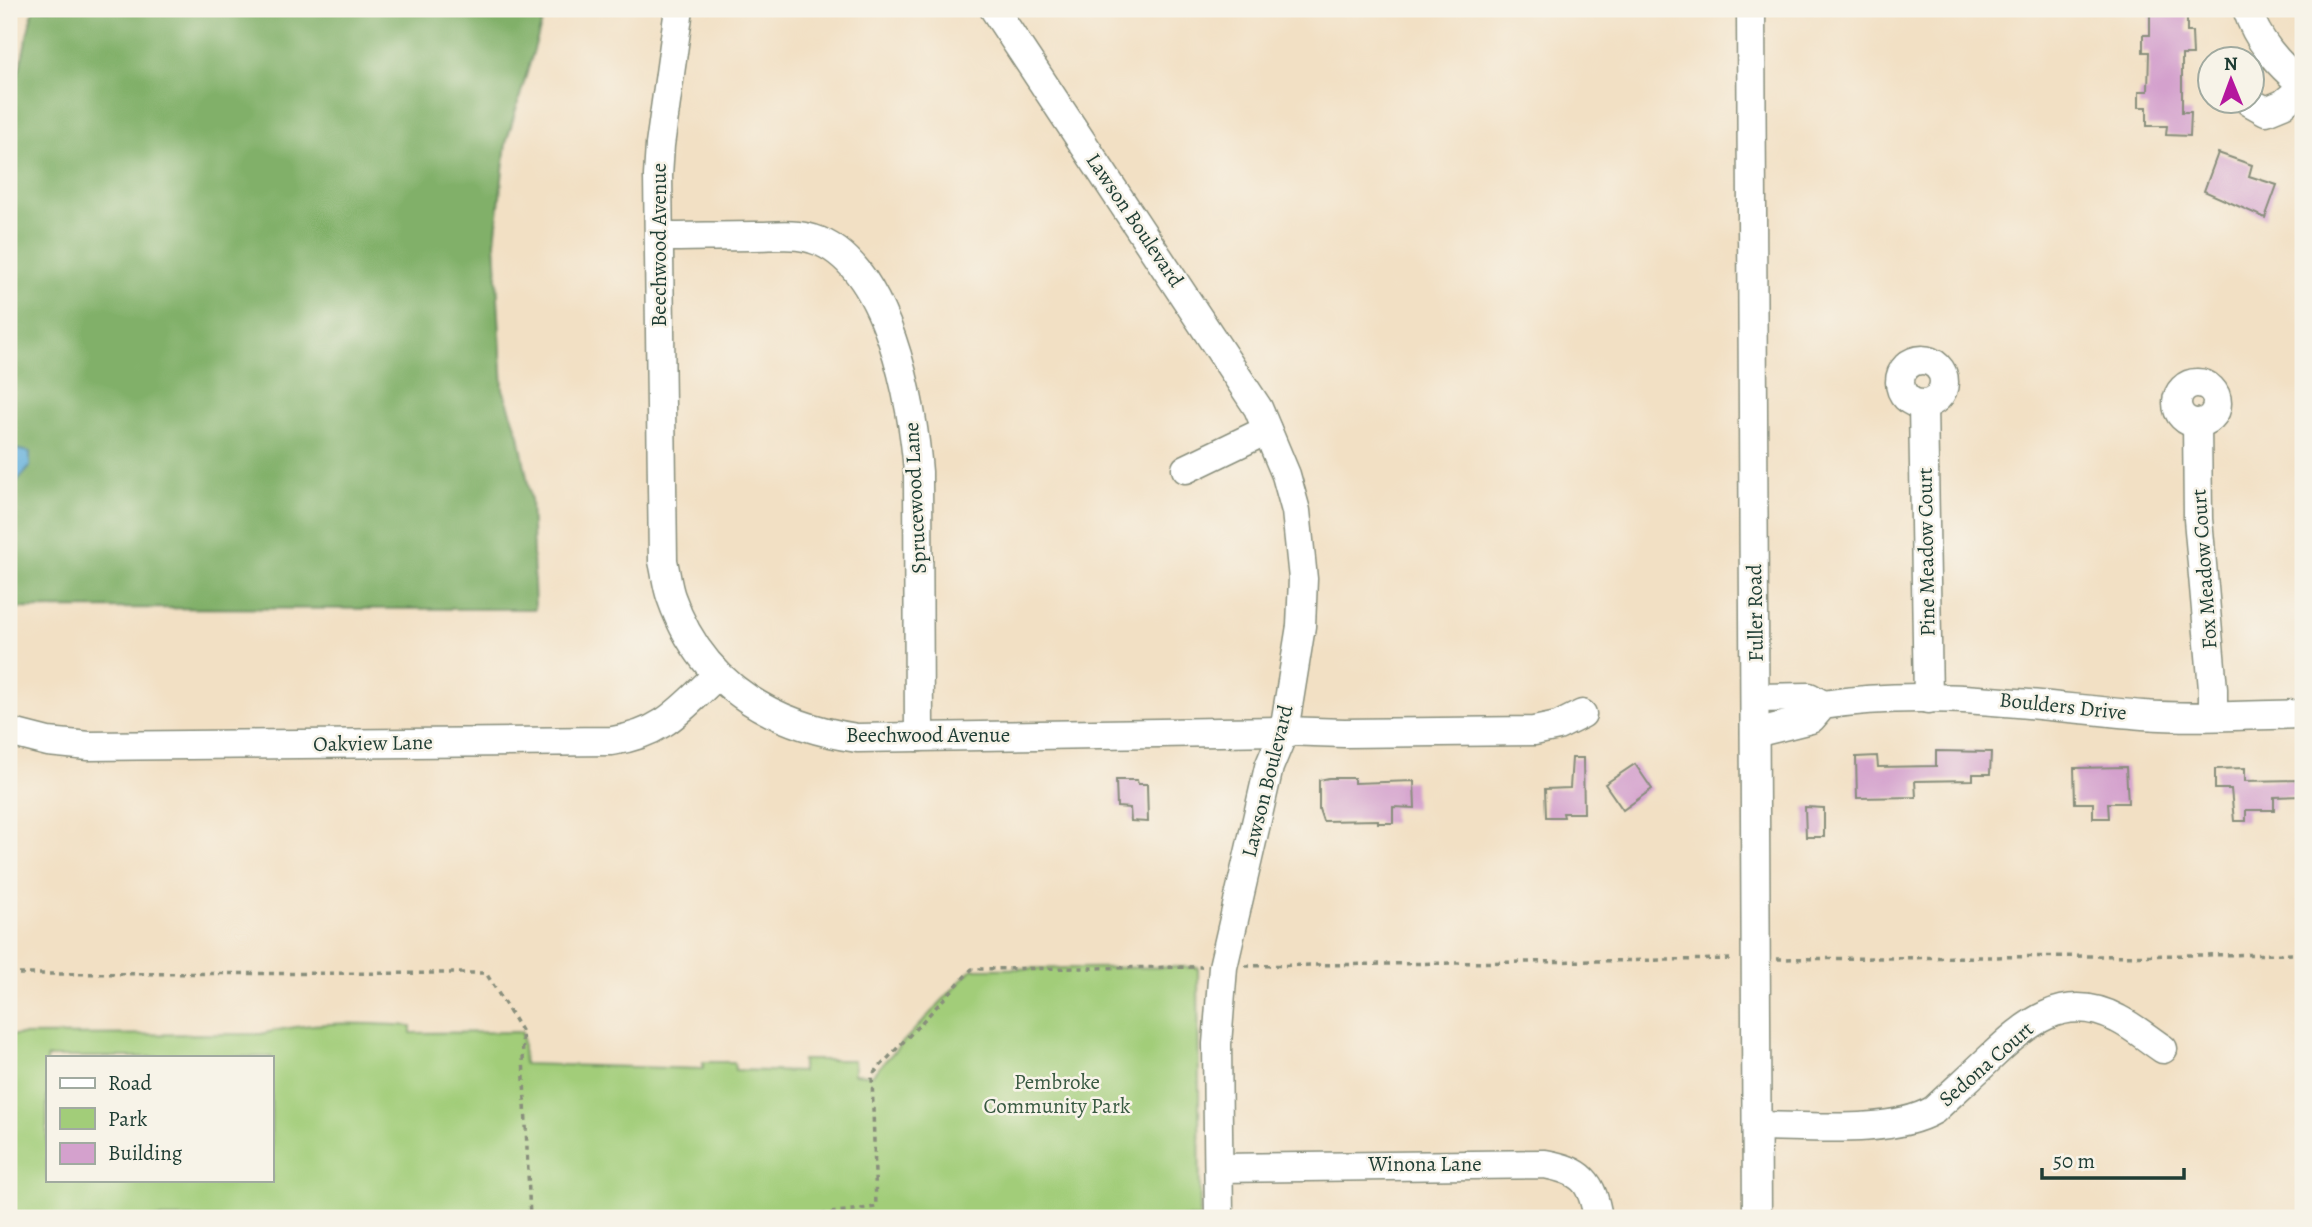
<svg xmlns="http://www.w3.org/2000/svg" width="2312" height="1227" font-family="Alegreya,serif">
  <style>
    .green { fill: #a2cd79; stroke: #608556; stroke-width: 2; fill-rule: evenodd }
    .forest { fill: #81b069; stroke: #50764e; stroke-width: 2 }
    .water { fill: #61afdb; stroke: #407688; stroke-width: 2 }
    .building { fill: #d4a1cd }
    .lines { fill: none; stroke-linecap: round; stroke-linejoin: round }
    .minor-casing { stroke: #888e7c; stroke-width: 31 }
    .path { stroke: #888e7c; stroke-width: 3.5; stroke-dasharray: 5 5; stroke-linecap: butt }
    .minor { stroke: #fff; stroke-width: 28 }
    .labels { text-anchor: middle; stroke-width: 5; stroke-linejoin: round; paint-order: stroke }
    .street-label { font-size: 21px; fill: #1f3d34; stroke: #f7f3e8 }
    .park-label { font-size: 21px; fill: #395a42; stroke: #f7f3e8 }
  </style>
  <rect width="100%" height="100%" fill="#f7f3e8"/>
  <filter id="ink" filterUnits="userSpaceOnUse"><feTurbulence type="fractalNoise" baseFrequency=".0143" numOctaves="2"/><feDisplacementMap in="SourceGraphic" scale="14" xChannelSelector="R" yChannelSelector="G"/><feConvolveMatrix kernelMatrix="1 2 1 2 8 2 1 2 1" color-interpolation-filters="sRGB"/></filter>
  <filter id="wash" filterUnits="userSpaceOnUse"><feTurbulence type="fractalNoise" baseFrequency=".00686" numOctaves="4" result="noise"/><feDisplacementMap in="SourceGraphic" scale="28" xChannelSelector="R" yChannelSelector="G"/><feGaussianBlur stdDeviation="1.57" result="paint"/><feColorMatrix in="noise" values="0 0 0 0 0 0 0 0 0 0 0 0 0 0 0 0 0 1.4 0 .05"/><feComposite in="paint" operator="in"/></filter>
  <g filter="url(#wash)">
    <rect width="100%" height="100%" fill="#f2e0c4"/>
    <path class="green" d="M1198 967 1200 1218H9V1035L261 1034C311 1020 360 1023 411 1026V1033L522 1032 524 1064 703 1069V1062H734L735 1070 802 1072V1060H854V1074L872 1075 972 969ZM271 1057V1180H47V1057Z"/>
    <path class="forest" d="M34 9H546L506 143 495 242 503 389 519 435 531 499 535 609 21 608 9 612V103C22 73 24 40 34 9Z"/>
    <polygon class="water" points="9,448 30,452 30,467 9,491"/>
    <g id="blocks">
      <g class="building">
        <polygon points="2150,9 2187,9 2187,32 2192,32 2193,55 2182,55 2182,112 2191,112 2190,136 2166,135 2167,126 2147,126 2147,107 2139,107 2139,91 2148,91 2149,52 2143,52 2143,35 2150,35"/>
        <polygon points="2218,153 2252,165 2249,176 2277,185 2265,218 2204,191"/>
        <polygon points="1936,751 1991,752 1990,774 1973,774 1973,780 1915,781 1916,797 1857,798 1856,757 1877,756 1878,767 1936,766"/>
        <polygon points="1572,758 1583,758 1584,813 1563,813 1564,817 1546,817 1545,789 1570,788"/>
        <polygon points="1635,764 1652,789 1623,810 1605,784"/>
        <polygon points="2126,767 2128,803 2108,803 2109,818 2093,818 2093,803 2075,803 2074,768"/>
        <polygon points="2245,768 2245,781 2303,780 2303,796 2274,797 2274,810 2246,810 2246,821 2234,821 2231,789 2215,789 2215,769"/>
        <polygon points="1329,778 1354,778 1354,783 1414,781 1415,808 1393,807 1393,823 1378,823 1378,820 1323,821 1319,809 1319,780"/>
        <polygon points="1116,780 1137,780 1138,784 1147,784 1148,822 1131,821 1130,808 1117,807"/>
        <polygon points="1805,807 1824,808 1824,837 1806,837"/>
      </g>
    </g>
  </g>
  <g filter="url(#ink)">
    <use href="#blocks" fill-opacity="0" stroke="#888e7c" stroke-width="2"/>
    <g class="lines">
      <defs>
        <g id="minor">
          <path d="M679 9 660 145 658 176 663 561C666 573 667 586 671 597 701 684 770 725 857 738L1284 731 1344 733 1534 731 1558 726 1582 714"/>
          <polyline points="994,9 1258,408 1286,475 1296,511 1303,579 1301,626 1284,731 1269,767 1223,967 1217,1044 1219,1218"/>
          <polyline points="1751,9 1757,1218"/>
          <path d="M2247 9C2257 41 2278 64 2303 85"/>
          <polyline points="2250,102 2266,111 2283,104 2303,87"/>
          <path d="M659 237C691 237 723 236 755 236 774 236 795 233 813 239 888 262 913 405 918 472L919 737"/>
          <circle cx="1922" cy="382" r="22"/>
          <circle cx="2197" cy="403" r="20"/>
          <polyline points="1923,405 1928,699"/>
          <polyline points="2197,423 2198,519 2213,689 2213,715"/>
          <polyline points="1186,469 1267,430"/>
          <polyline points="1755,698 1809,697 1823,705"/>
          <path d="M9 732 48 742 89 746 612 741C663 734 682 708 717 675"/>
          <path d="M1755 733 1811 719 1823 705C1931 688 2035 706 2143 715 2196 719 2250 715 2303 714"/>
          <path d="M1757 1126C1807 1126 1891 1135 1934 1110 1952 1093 1971 1076 1989 1059 2026 1024 2064 990 2118 1019 2134 1027 2148 1039 2163 1049"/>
          <path d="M1219 1168 1545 1164C1582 1171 1592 1181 1598 1218"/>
        </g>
      </defs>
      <use href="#minor" class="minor-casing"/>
      <g class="path">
        <polyline points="1777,959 2303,954"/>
        <polyline points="1245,966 1734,959"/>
        <polyline points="9,974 486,973 522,1032 530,1218"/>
        <polyline points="791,1218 876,1207 872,1075 972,969 1202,967"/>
      </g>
      <use href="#minor" class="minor"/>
    </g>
  </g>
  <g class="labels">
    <g class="street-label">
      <text transform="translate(1135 220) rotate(56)" y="7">Lawson Boulevard</text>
      <text transform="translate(659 245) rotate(-90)" y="7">Beechwood Avenue</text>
      <text transform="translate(915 498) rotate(-93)" y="7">Sprucewood Lane</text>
      <text transform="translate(1926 552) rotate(-91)" y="7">Pine Meadow Court</text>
      <text transform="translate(2204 569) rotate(-94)" y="7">Fox Meadow Court</text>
      <text transform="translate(1755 613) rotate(-91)" y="7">Fuller Road</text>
      <text transform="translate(2063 706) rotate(6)" y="7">Boulders Drive</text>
      <text x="928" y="742">Beechwood Avenue</text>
      <text transform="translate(373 743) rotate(-1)" y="7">Oakview Lane</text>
      <text transform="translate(1267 781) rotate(-76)" y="7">Lawson Boulevard</text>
      <text transform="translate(1986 1064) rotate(-41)" y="7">Sedona Court</text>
      <text x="1425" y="1171">Winona Lane</text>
    </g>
    <g class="park-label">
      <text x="1057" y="1089">Pembroke<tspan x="1057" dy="24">Community Park</tspan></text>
    </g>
  </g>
  <rect width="2312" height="1227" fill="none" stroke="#f7f3e8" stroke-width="35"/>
  <rect x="46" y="1056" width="228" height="126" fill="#f7f3e8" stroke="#a1aaa0" stroke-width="2"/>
  <rect x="60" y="1078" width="35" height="10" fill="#ffffff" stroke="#a1aaa0" stroke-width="2"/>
  <text x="108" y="1090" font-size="21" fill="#1f3d34">Road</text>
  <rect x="60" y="1108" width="35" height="21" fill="#a2cd79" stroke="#a1aaa0" stroke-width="2"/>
  <text x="108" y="1126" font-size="21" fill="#1f3d34">Park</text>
  <rect x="60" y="1143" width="35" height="21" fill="#d4a1cd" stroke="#a1aaa0" stroke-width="2"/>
  <text x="108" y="1160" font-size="21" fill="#1f3d34">Building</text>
  <g transform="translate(2231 80) rotate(359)"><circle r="33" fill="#f7f3e8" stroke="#a1aaa0" stroke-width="2"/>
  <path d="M0-5L12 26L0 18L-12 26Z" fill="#b5179e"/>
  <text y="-10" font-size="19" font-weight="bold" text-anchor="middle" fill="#1f3d34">N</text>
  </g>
  <path d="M2042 1168v10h142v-10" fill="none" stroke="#1f3d34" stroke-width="3.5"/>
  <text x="2053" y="1168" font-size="21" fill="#1f3d34" stroke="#f7f3e8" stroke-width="5" paint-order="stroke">50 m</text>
</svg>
